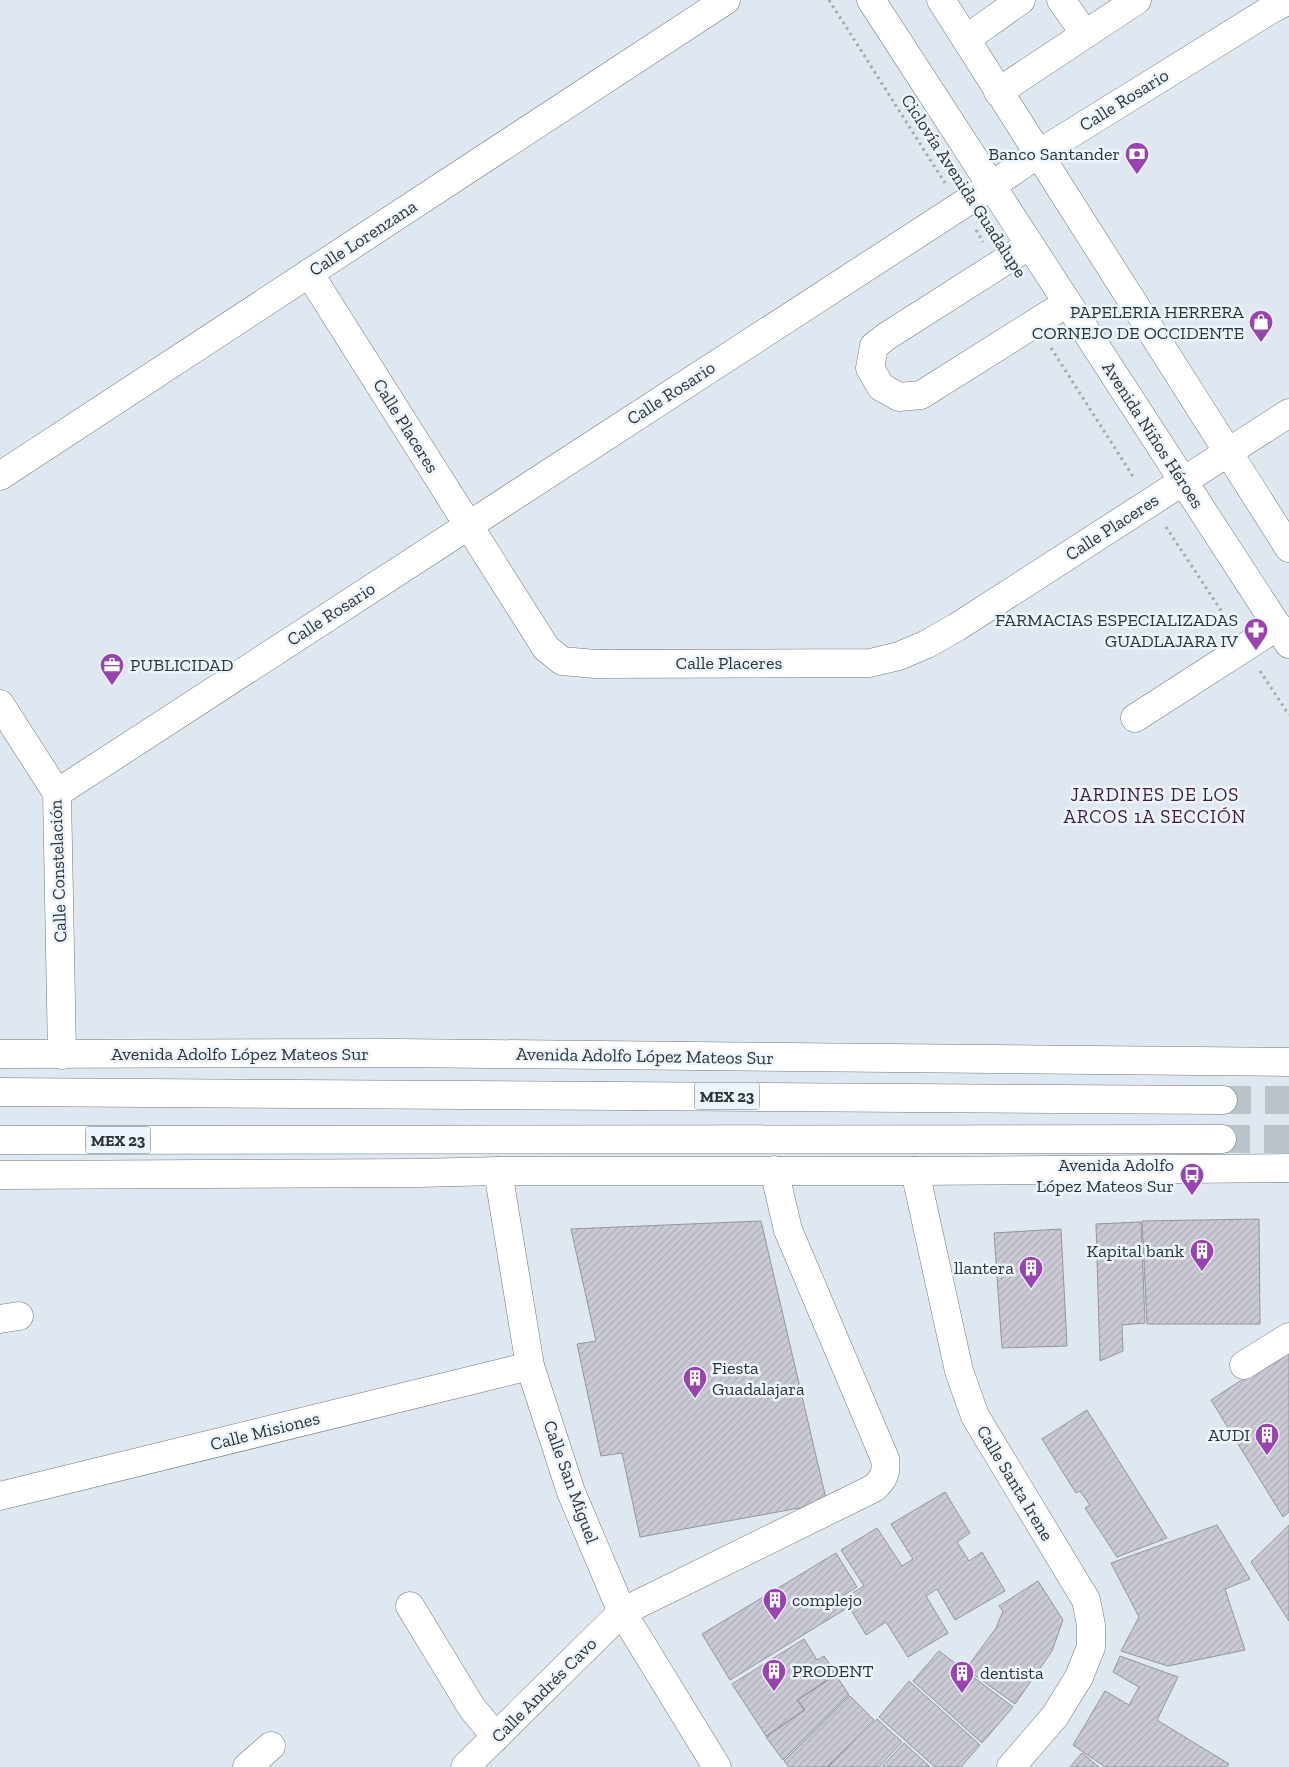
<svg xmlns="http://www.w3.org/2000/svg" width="1289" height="1767" font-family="'Zilla Slab',serif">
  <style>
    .building { fill: url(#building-hatch); stroke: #94959e }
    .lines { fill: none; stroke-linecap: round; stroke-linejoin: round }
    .major-tunnel { stroke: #bcc4cb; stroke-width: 28; stroke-dasharray: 28 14; stroke-linecap: butt }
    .minor-casing { stroke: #6f777d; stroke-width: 29 }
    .major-casing { stroke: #6f777d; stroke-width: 29 }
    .path { stroke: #a1a8ae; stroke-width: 3; stroke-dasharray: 2.5 4; stroke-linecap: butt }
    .minor { stroke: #fff; stroke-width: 28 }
    .major { stroke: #fff; stroke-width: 28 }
    .labels { text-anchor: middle; stroke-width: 5; stroke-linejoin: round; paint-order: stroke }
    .shield { fill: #ecf5fd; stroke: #686e72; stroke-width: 1 }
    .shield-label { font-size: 16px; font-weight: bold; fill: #303437 }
    .street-label { font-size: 18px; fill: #303437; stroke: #ecf5fd }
    .poi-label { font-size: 18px; fill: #303437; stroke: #ecf5fd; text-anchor: end }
    .neighbourhood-label { font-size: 19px; letter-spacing: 1px; fill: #41184c; stroke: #ecf5fd }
  </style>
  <defs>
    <pattern id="building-hatch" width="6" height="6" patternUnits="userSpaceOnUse" patternTransform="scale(1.25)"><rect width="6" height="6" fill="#c9cad4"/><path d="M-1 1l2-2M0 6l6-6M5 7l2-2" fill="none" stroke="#adaeb7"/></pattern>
  </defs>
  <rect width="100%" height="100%" fill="#dfe8f0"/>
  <g class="building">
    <polygon points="1259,1219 1260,1324 1147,1324 1142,1221"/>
    <polygon points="761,1221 827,1503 640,1537 622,1453 601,1456 577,1344 596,1341 571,1229"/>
    <polygon points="1141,1222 1145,1323 1122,1325 1123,1351 1100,1361 1096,1224"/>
    <polygon points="1061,1229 1067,1346 1002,1348 994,1233"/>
    <polygon points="1289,1349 1289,1512 1283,1517 1211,1400"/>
    <polygon points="1087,1410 1167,1538 1117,1557 1085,1508 1090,1505 1080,1491 1076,1493 1042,1439"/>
    <polygon points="945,1492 970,1533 957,1542 969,1561 982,1552 1005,1591 955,1620 937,1589 926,1596 948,1633 908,1657 886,1622 866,1635 844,1598 864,1586 841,1550 877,1528 902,1566 913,1559 891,1524"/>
    <polygon points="1217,1525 1250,1579 1225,1589 1245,1650 1168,1666 1121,1651 1139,1617 1111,1563"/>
    <polygon points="1289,1525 1289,1621 1251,1562"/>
    <polygon points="836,1553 857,1587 841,1597 847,1608 730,1680 702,1634"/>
    <polygon points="1038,1581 1063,1620 1052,1651 1015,1704 966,1669 996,1628 1003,1611 999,1606"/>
    <polygon points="804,1639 817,1660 824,1656 836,1674 797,1700 804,1710 766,1736 732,1684"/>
    <polygon points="939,1651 1013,1707 982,1743 913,1681"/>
    <polygon points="1120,1656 1178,1677 1157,1720 1229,1764 1227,1767 1105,1767 1073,1745 1105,1691 1129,1705 1139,1687 1113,1672"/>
    <polygon points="836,1675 849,1695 783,1760 766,1737 805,1710 798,1700"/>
    <polygon points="909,1681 980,1745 961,1767 935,1767 879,1717"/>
    <polygon points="850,1696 874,1720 827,1767 789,1767 784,1761"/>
    <polygon points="877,1719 902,1742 879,1767 828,1767"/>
    <polygon points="904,1743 930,1767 882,1767"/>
    <polygon points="1082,1753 1099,1767 1070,1767"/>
  </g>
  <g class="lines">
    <g class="major-tunnel">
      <polyline points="1223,1100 1289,1100"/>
      <polyline points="1222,1139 1289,1139"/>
    </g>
    <defs>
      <g id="minor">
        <polyline points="1061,0 1085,34"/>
        <polyline points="966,39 1021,0"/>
        <polyline points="998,92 1137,0"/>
        <polyline points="1030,245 887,336 874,346 870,368 881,387 899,397 921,395 1067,303"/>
        <polyline points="309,273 546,648 562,661 595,664 870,663 899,656 927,644 957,627 1289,413"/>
        <polyline points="0,476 726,0"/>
        <polyline points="0,704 57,793 62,1055"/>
        <polyline points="1135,718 1278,626"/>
        <polyline points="57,793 991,186 1038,154 1270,10 1289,0"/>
        <polyline points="498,1171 530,1366 571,1492 622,1612 717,1767"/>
        <polyline points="915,1171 959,1371 975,1416 1086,1600 1091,1625 1091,1647 1079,1677 1055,1716 1011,1767"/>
        <polyline points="0,1319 19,1316"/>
        <polyline points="1244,1365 1289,1337"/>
        <polyline points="0,1496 530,1366"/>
        <polyline points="410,1606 472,1708 496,1737"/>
        <polyline points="247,1767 271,1746"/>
        <path d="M465 1767 622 1612 874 1488C884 1479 887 1472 885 1459L788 1230 774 1170"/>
      </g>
      <g id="major">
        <polyline points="871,0 1289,644"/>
        <polyline points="941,0 1289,548"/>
        <polyline points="0,1054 398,1053 1289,1062"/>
        <polyline points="0,1092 1223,1100"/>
        <polyline points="0,1140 1222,1139"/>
        <polyline points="0,1175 418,1173 498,1171 915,1171 1289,1168"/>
      </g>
    </defs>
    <use href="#minor" class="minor-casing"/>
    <use href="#major" class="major-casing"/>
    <g class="path">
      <polyline points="829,0 945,183"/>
      <polyline points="976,230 983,242"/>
      <polyline points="1051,348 1134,478"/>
      <polyline points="1166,527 1230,624"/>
      <polyline points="1260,671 1289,715"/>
    </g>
    <use href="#minor" class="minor"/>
    <use href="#major" class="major"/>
  </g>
  <defs>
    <symbol id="bank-pin" viewBox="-11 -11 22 30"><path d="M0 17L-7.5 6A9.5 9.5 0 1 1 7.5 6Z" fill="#9943b0" stroke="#ecf5fd"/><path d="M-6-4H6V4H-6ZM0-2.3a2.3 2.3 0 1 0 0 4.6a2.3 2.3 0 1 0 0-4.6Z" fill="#fff"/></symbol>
    <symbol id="shop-pin" viewBox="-11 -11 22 30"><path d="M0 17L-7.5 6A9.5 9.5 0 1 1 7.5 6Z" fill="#9943b0" stroke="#ecf5fd"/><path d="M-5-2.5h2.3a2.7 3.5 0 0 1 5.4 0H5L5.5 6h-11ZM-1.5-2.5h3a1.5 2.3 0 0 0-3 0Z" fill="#fff"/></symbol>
    <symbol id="pharmacy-pin" viewBox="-11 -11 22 30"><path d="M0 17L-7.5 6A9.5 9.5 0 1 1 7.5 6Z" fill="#9943b0" stroke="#ecf5fd"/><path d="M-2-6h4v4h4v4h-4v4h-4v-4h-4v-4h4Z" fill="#fff"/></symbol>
    <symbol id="office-pin" viewBox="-11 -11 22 30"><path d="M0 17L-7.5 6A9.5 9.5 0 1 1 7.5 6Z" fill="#9943b0" stroke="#ecf5fd"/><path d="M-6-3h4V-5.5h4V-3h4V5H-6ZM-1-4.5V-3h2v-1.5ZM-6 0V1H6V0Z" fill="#fff"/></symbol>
    <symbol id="bus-pin" viewBox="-11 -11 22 30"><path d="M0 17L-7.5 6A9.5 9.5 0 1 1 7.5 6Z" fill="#9943b0" stroke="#ecf5fd"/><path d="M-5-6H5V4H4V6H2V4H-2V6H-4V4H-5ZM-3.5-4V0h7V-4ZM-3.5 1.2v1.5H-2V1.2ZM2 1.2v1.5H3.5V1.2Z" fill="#fff"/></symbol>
    <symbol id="building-pin" viewBox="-11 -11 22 30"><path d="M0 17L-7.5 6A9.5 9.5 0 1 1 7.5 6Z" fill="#9943b0" stroke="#ecf5fd"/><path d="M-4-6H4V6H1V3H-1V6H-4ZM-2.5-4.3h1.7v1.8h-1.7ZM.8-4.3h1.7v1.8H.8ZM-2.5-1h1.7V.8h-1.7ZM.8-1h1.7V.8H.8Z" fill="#fff"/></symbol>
  </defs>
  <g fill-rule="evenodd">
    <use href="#bank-pin" x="1123" y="140" width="28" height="38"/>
    <use href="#shop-pin" x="1247" y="308" width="28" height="38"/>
    <use href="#pharmacy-pin" x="1242" y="616" width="28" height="38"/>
    <use href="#office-pin" x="98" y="651" width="28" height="38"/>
    <use href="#bus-pin" x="1178" y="1161" width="28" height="38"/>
    <use href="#building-pin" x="1188" y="1237" width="28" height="38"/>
    <use href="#building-pin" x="1017" y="1254" width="28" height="38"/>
    <use href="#building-pin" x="681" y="1364" width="28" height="38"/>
    <use href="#building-pin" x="1253" y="1421" width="28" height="38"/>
    <use href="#building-pin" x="761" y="1586" width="28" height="38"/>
    <use href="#building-pin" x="760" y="1657" width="28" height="38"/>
    <use href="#building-pin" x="948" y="1659" width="28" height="38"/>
  </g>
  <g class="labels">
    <g class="shield">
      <rect x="694.5" y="1082.5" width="65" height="27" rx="4"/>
      <rect x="85.5" y="1126.5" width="65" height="27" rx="4"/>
    </g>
    <g class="shield-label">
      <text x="727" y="1102">MEX 23</text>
      <text x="118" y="1146">MEX 23</text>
    </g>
    <g class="street-label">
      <text transform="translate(1124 100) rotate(-32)" y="6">Calle Rosario</text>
      <text transform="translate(964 186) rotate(57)" y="6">Ciclovía Avenida Guadalupe</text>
      <text transform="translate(363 238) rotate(-33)" y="6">Calle Lorenzana</text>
      <text transform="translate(671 393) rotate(-33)" y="6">Calle Rosario</text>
      <text transform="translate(406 426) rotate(58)" y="6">Calle Placeres</text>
      <text transform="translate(1153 435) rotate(57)" y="6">Avenida Niños Héroes</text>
      <text transform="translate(1112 527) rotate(-33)" y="6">Calle Placeres</text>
      <text transform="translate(331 614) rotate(-33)" y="6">Calle Rosario</text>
      <text x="729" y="669">Calle Placeres</text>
      <text transform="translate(58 871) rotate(-92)" y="6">Calle Constelación</text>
      <text x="240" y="1060">Avenida Adolfo López Mateos Sur</text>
      <text transform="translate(645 1056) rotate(1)" y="6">Avenida Adolfo López Mateos Sur</text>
      <text transform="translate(265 1431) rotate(-14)" y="6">Calle Misiones</text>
      <text transform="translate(571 1482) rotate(70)" y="6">Calle San Miguel</text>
      <text transform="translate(1015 1483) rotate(59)" y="6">Calle Santa Irene</text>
      <text transform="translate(544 1690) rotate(-45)" y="6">Calle Andrés Cavo</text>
    </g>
    <g class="poi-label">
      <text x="1120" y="160">Banco Santander</text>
      <text x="1244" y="318">PAPELERIA HERRERA<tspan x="1244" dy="21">CORNEJO DE OCCIDENTE</tspan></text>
      <text x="1238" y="626">FARMACIAS ESPECIALIZADAS<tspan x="1238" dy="21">GUADLAJARA IV</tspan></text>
      <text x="130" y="671" text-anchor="start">PUBLICIDAD</text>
      <text x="1174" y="1171">Avenida Adolfo<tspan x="1174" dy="21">López Mateos Sur</tspan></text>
      <text x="1184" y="1257">Kapital bank</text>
      <text x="1014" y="1274">llantera</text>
      <text x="712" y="1374" text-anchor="start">Fiesta<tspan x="712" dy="21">Guadalajara</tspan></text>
      <text x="1250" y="1441">AUDI</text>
      <text x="792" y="1606" text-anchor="start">complejo</text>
      <text x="792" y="1677" text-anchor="start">PRODENT</text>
      <text x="980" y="1679" text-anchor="start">dentista</text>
    </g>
    <g class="neighbourhood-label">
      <text x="1155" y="801">JARDINES DE LOS<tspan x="1155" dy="22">ARCOS 1A SECCIÓN</tspan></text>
    </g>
  </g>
</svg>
